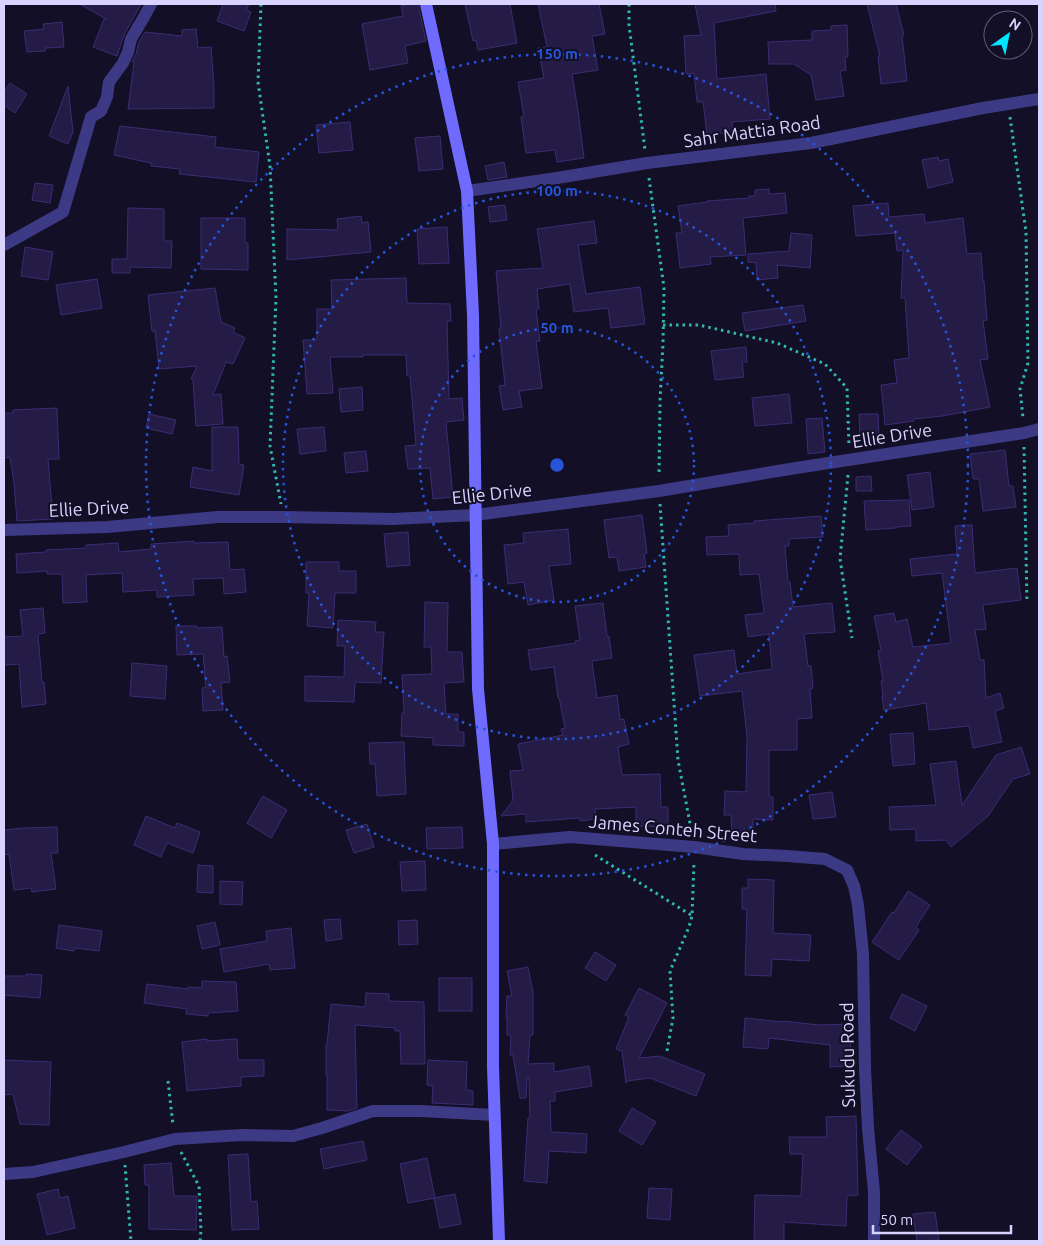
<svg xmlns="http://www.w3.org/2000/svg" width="1043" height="1245" font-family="Ubuntu,sans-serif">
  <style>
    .building { fill: #241b47; stroke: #3b2d73 }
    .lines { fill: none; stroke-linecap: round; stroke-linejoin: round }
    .path { stroke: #2fb8b0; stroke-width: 3; stroke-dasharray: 2.5 4; stroke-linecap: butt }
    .minor { stroke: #3d3a85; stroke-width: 12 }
    .secondary { stroke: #6f6bff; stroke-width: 12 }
    .ring { fill: none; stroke: #2655da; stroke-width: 2.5; stroke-dasharray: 2.5 5 }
    .labels { text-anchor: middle; stroke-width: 4; stroke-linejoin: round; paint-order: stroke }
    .street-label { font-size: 18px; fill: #d9d4ff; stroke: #130f26 }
    .centre { fill: #2655da; stroke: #130f26; stroke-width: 2.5 }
    .ring-label { font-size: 15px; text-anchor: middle; font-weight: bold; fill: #2655da; stroke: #130f26; stroke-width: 4; stroke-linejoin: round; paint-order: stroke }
  </style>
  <rect width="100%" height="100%" fill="#130f26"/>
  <g class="building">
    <polygon points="80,4 141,4 124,35 117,56 93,47 104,19 106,19"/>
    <polygon points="223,4 249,4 246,10 251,12 244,31 217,21"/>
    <polygon points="410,4 418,4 426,41 405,46 408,63 370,70 362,24 403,16 401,6"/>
    <polygon points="465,4 510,4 517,43 478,50 476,40 473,41"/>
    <polygon points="538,4 599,4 605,34 592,36 598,70 572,74 578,111 584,158 557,162 555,150 526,153 521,117 524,116 518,82 544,78 538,48 547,47"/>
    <polygon points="695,4 775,4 776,11 714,23 717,79 766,74 770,119 732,122 733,132 707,135 703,102 697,102 694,73 686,74 684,36 701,35"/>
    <polygon points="867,4 896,4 904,35 902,36 907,81 881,84 878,56 880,56"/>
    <polygon points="62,22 64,47 45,48 45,51 27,52 24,31 44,29 43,24"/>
    <polygon points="847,25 848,57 845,57 846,70 840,71 844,96 816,100 811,75 794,64 769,64 768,42 812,40 812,31 831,30 831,26"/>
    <polygon points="196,29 198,48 211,47 214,87 214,108 128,109 134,62 132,62 136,54 139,42 145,32 182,36 182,30"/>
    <polygon points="10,83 27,94 15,113 4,105 4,92"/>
    <polygon points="68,86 73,132 68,144 49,136"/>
    <polygon points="350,122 353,150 319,153 316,125"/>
    <polygon points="120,126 216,137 215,147 259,152 256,182 179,174 180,169 151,166 151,163 114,155"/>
    <polygon points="440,136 443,169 419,171 415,138"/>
    <polygon points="938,157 939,161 948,159 953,182 928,188 922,160"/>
    <polygon points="504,162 507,177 488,180 485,166"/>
    <polygon points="35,183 53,185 50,203 32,200"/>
    <polygon points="769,189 769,194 785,193 787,213 743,218 746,255 710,257 711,264 680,268 676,233 682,233 678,206 707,202 707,201 749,198 749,196 755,196 755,190"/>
    <polygon points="888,203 889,217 924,214 925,223 963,218 967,254 981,253 983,281 984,281 987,320 983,321 988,359 980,360 990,407 942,416 914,419 914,421 885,425 881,385 897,383 894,360 909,358 905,298 901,298 903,250 897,251 895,233 856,236 853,206"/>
    <polygon points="505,205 507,220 490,222 488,207"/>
    <polygon points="128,208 164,209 164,241 172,241 171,268 130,267 130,273 112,273 112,259 127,259"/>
    <polygon points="361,216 362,223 368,222 371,252 287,260 287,229 338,230 337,219"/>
    <polygon points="201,218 245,218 245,243 248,243 248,270 201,269"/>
    <polygon points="594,221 597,243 578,245 586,294 640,287 645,324 611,328 608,308 574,312 570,284 537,289 539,309 536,309 540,341 536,341 542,388 519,391 522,407 503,410 499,386 505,385 499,328 501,328 496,271 543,268 537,229"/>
    <polygon points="447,227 449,263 419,264 417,229"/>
    <polygon points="791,233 812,235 810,268 777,265 778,278 757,280 756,263 748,262 748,254 789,251"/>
    <polygon points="25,247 53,252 48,280 21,276"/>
    <polygon points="406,278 407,303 450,304 451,321 447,321 449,399 462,398 464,420 446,422 453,497 433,499 430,468 408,469 405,446 416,445 410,376 407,376 406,355 363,355 363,357 330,357 333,393 307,394 303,340 317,340 317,309 332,309 331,280"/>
    <polygon points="97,279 102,308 61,315 56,285"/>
    <polygon points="215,288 221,322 235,328 233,332 245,338 233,364 226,362 213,395 221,394 223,424 196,426 193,380 191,379 197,366 159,369 155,331 152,331 148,295"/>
    <polygon points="803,305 806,321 745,331 742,313"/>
    <polygon points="746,347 747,362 742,362 744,377 715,380 711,351"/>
    <polygon points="362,387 363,410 341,412 339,389"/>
    <polygon points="789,394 792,423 755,426 752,398"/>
    <polygon points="57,408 59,459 48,459 53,519 17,521 14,483 10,457 4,458 4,413 13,413 13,410"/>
    <polygon points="149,414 176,420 172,434 146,428"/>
    <polygon points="859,414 878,414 879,437 860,438"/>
    <polygon points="822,418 825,452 808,454 806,419"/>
    <polygon points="212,427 238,427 239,464 244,465 239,495 190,487 193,467 212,471"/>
    <polygon points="324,427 326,451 300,454 297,429"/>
    <polygon points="1005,450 1009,486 1013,486 1016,507 983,511 979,479 973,479 970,454"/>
    <polygon points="366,451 368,471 346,473 344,453"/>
    <polygon points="930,472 934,507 912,510 907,475"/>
    <polygon points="871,476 872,491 856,491 856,477"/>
    <polygon points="909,500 911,526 896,527 896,528 866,530 864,501"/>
    <polygon points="642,515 647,553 644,554 646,567 619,571 617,557 609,558 604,520"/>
    <polygon points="821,516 823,537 789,539 789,546 785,546 788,582 790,582 793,607 832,603 835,632 804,634 808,666 811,666 813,688 810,689 812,718 797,719 797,750 769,750 769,797 773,797 773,820 753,819 753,836 732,836 731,815 724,815 725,791 746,792 747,737 742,691 700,696 694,655 734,650 737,674 772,669 769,634 748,637 745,615 764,613 759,574 740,575 739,554 707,555 706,537 729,536 728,525 754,523 754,521"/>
    <polygon points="972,525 975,573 1017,568 1021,600 983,605 986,629 975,630 980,660 984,660 986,698 1000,693 1004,708 995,711 1002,742 973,748 969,726 929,730 926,703 884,710 882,696 883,696 881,681 883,681 878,651 881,650 874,616 894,613 896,622 907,619 913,647 951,643 942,573 912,576 910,559 957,554 955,526"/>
    <polygon points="568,529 571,564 549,566 554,600 528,605 524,582 508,584 504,545 524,543 523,533"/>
    <polygon points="408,532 410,565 387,567 384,534"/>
    <polygon points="194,541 194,543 228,542 230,570 244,569 246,592 224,594 223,578 193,579 194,595 157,597 157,590 123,592 122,573 86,575 87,602 63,603 62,574 47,574 47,571 17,573 16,554 46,552 46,550 86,548 86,545 118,543 119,552 151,549 151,544"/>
    <polygon points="306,562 339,562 339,571 356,571 356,593 335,593 333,628 307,626 309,593 306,593"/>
    <polygon points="425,602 448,603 447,652 462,652 464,682 444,683 446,714 458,714 458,732 464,732 464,746 433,745 433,738 401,736 402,713 404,713 402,675 432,674 431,647 424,647"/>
    <polygon points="603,603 607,636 609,636 612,658 592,661 597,698 617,695 620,720 624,719 629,744 618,747 622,775 660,774 661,807 668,807 668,827 636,826 636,807 595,809 596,819 580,821 580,818 526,822 526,814 501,816 513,800 510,771 523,770 518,744 563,735 561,729 565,728 559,697 558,698 554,667 531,670 528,650 576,643 575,641 580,640 575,606"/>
    <polygon points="43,608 45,633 38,634 42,682 44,682 46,704 22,707 19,664 4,665 4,637 23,636 20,610"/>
    <polygon points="338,620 376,622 375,632 384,632 381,683 355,682 354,702 305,701 305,676 344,677 345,646 337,646"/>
    <polygon points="176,626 197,626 197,628 222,627 224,657 227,656 230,682 221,683 223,710 203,711 202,688 206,687 203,654 177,655"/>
    <polygon points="132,663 167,666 165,699 130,696"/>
    <polygon points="913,733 915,764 893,766 890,734"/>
    <polygon points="404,742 406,794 377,796 375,764 370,764 369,743"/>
    <polygon points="1021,747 1030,774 1013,779 988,816 951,847 946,840 916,841 916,829 890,830 889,807 936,805 930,764 956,761 962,805 996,755"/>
    <polygon points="832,792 836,817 813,819 809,795"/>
    <polygon points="263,796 287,810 271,838 247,823"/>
    <polygon points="146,816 175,828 177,823 200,832 193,853 167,843 161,857 134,845"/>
    <polygon points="367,824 374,847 354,853 346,830"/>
    <polygon points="57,827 58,853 51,853 56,889 32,892 31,888 14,890 9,854 4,855 4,830 24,828"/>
    <polygon points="462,827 463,848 427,849 426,828"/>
    <polygon points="425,861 426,890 402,891 400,862"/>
    <polygon points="198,865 213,866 213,893 197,892"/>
    <polygon points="748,879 774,880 773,933 811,935 809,961 772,959 771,976 745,975 747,909 742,909 742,888 748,888"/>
    <polygon points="220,881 243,882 242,905 220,904"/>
    <polygon points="908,891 930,905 916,927 919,930 899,960 872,942 892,912 894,913"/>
    <polygon points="340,919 342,939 326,941 324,920"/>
    <polygon points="417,920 418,944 399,945 398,921"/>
    <polygon points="215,922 220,945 202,949 197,926"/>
    <polygon points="59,925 102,931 99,951 75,948 74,951 56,948"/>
    <polygon points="291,928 295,968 270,970 269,964 224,972 220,949 267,941 266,931"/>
    <polygon points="595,952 616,965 606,981 585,968"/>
    <polygon points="528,967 533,992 533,1035 530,1035 528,1064 554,1063 554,1072 589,1066 592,1086 555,1092 555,1101 550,1101 551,1132 587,1134 586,1153 549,1151 547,1183 524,1181 528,1118 530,1118 529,1078 527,1079 526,1098 520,1098 513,1055 510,1055 511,1035 507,1035 507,1017 506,1017 507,996 512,996 507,971"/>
    <polygon points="26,974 42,975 40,998 4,995 4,976 26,976"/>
    <rect x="439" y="978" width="33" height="33"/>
    <polygon points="202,981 236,982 238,1011 208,1013 208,1016 186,1014 187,1009 144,1003 147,984 188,989 188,987 202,988"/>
    <polygon points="639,988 667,1003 639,1058 660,1056 705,1074 696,1096 650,1078 627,1081 626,1083 622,1051 616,1049 629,1017 625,1015"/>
    <polygon points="366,993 389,994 389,1001 424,1002 425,1064 401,1064 400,1031 395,1031 395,1028 355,1025 357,1108 348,1111 327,1110 327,1075 326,1075 326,1044 327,1044 331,1004 365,1007"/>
    <polygon points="902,994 927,1006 915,1031 890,1018"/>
    <polygon points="745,1018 783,1022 783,1021 819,1025 850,1024 851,1066 830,1067 830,1045 769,1038 768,1049 743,1047"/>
    <polygon points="207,1039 207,1041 237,1039 238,1060 264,1060 264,1076 241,1077 241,1086 187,1091 182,1042"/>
    <polygon points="4,1060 51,1062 49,1125 20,1124 13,1094 4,1095"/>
    <polygon points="428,1060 467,1062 466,1090 473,1091 473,1105 432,1103 433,1086 427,1085"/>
    <polygon points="632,1108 656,1122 642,1145 619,1131"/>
    <polygon points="856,1116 858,1195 847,1196 846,1226 784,1222 784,1241 754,1241 755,1195 801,1196 803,1154 790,1154 789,1137 827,1137 826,1117"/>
    <polygon points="901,1130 922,1146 907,1165 886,1149"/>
    <polygon points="363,1141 367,1160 324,1169 320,1149"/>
    <polygon points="248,1154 251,1202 257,1201 259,1229 232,1230 228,1155"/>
    <polygon points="427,1158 435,1198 408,1203 400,1164"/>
    <polygon points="171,1163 174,1196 197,1196 196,1230 149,1229 149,1185 145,1185 144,1165"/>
    <polygon points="649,1188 672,1189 670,1220 647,1218"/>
    <polygon points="58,1189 60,1198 68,1196 75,1228 47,1235 37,1194"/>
    <polygon points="455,1194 461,1224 440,1228 434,1198"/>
    <polygon points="935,1212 939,1240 917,1241 913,1214"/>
  </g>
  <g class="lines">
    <g class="path">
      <polyline points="261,4 258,82 270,166 276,298 270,446 281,504"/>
      <polyline points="629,4 629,25 645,150"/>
      <polyline points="1010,117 1026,232 1028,363 1020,389 1023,418"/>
      <polyline points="649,178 664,288 663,343 660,401 659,476"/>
      <polyline points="663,325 699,325 777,343 825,364 847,388 849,446"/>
      <polyline points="1024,447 1027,603"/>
      <polyline points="848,475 840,559 852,638"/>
      <polyline points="660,504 678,760 692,834"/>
      <polyline points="595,855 691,915"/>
      <polyline points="667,1051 673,1018 670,971 689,927 692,916 694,862"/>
      <polyline points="168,1081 173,1125"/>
      <polyline points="181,1152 199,1186 201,1231 200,1241"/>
      <polyline points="125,1165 131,1241"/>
    </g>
    <g class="minor">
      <polyline points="467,191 557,178 647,163 811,143 983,108 1039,99"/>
      <polyline points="4,245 63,212 91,117 101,111 107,97 109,82 123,63 128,52 131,39 144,17 151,4"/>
      <polyline points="4,530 107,527 218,517 283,517 393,519 475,515 659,491 796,468 1024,433 1039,429"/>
      <polyline points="493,844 570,837 694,847 743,854 787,856 825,859 847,870 854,886 858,905 863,954 865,1068 868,1128 874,1192 874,1241"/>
      <polyline points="4,1174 33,1172 124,1152 175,1139 242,1135 293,1136 322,1128 373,1111 421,1111 494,1115"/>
    </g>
    <polyline class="secondary" points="426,4 467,191 473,315 478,689 493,844 493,1067 499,1241"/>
  </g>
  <g class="ring">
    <circle cx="557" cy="465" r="137"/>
    <circle cx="557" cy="465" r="274"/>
    <circle cx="557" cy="465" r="411"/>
  </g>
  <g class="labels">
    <g class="street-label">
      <text transform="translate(752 132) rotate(-8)" y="6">Sahr Mattia Road</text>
      <text transform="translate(892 436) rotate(-9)" y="6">Ellie Drive</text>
      <text transform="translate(492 494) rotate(-6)" y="6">Ellie Drive</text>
      <text transform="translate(89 509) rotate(-3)" y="6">Ellie Drive</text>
      <text transform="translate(673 829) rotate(5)" y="6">James Conteh Street</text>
      <text transform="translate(848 1055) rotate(-91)" y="6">Sukudu Road</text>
    </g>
  </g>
  <circle cx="557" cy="465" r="8" class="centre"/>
  <g class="ring-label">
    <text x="557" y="59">150 m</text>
    <text x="557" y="196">100 m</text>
    <text x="557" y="333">50 m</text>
  </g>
  <rect width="1043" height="1245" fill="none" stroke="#d9d4ff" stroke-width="10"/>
  <g transform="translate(1008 35) rotate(33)"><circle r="24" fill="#130f26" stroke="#625e7d"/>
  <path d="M0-4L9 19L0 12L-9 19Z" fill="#00e5ff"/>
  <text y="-8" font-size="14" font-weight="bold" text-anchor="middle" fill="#d9d4ff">N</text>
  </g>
  <path d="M873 1225v8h138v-8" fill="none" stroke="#d9d4ff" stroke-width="2.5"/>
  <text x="880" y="1225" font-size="15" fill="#d9d4ff" stroke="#130f26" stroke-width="4" paint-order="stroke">50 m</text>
</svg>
